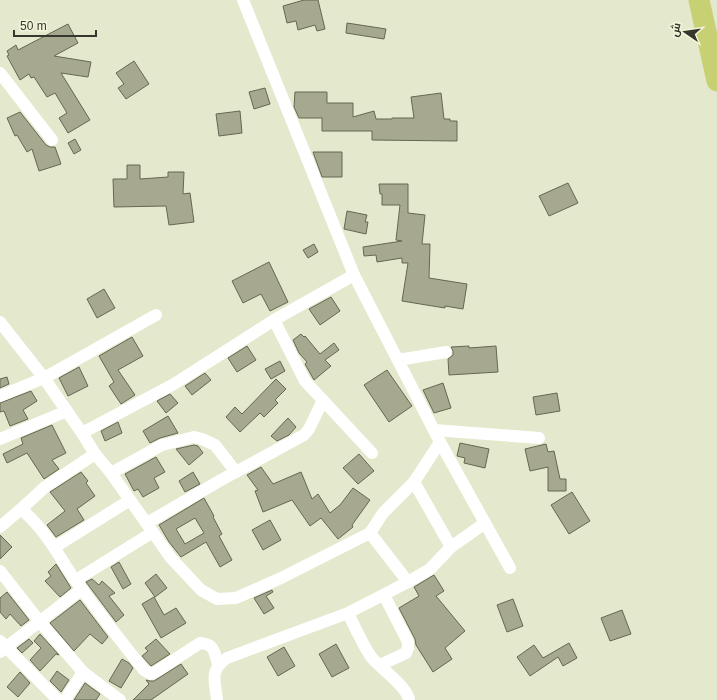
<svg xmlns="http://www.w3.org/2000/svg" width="717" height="700" font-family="Arial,Cairo,sans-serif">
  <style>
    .building { fill: #a6a990; stroke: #656851; fill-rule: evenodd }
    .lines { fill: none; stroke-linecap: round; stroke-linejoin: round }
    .minor { stroke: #fff; stroke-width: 12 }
    .motorway { stroke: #c7d072; stroke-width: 21 }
  </style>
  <rect width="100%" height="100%" fill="#e4e8cd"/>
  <g class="building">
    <polygon points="304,0 318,0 325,29 317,31 315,25 298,30 296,21 287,23 283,6"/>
    <polygon points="347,23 386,29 384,39 346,33"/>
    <polygon points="68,24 78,43 54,56 91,62 88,77 61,73 90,120 68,133 59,118 67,113 55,93 47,97 34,77 31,78 29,74 20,80 7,56 9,55 7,51 16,45 18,50"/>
    <polygon points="134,61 149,84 126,99 118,88 124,84 116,73"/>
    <polygon points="265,88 270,104 254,109 249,92"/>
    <polygon points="295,92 327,92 327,103 353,103 353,117 374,111 376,119 392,119 392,118 414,118 411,97 441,93 444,119 450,119 450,121 457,121 457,141 372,140 372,131 322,131 322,118 299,118 294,107"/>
    <polygon points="240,111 242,133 219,136 216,114"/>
    <polygon points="20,112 46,145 50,147 55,147 61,164 39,171 32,149 27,152 17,135 15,136 7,118"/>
    <polygon points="75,139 81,150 74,154 68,143"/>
    <polygon points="313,152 342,152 342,177 322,177"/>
    <polygon points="127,165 140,165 140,179 168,177 168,172 184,172 183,194 190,193 194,222 169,225 166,206 114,207 113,179 127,179"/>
    <polygon points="568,183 578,203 549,216 539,196"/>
    <polygon points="379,184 408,184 408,213 425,215 422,244 430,244 429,278 467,284 463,309 445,306 445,308 402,301 408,263 402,263 402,258 377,262 376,255 364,256 363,247 402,241 396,240 400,205 382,205 382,194 380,194"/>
    <polygon points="347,211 367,215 365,222 368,222 366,234 344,229"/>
    <polygon points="314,244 318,252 308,258 303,250"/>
    <polygon points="269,262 288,302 270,311 261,294 243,303 232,281"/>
    <polygon points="104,289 115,308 97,318 87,299"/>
    <polygon points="331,297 340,311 320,325 309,309"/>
    <polygon points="301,334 304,337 305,336 320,354 334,343 339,350 325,360 331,366 314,380 305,364 307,362 299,353 293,340"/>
    <polygon points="132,337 143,356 118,370 135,395 121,404 109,386 114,382 99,356"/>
    <polygon points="247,346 256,360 237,372 228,358"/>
    <polygon points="469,346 469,348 496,346 498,372 449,375 448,359 453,355 453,351 451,347"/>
    <polygon points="280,361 285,371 271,379 265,369"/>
    <polygon points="79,367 88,386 68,396 59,378"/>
    <polygon points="387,370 412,406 389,422 364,385"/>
    <polygon points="205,373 211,380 192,395 185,386"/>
    <polygon points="7,377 9,384 0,388 0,379"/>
    <polygon points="276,379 286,389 275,400 278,403 264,417 260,413 240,432 226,417 235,407 242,414"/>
    <polygon points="443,383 451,408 434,413 423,390"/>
    <polygon points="31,391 37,401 23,410 28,419 10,426 4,411 0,412 0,403"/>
    <polygon points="557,393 560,411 536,415 533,397"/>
    <polygon points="170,394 178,403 166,413 157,401"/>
    <polygon points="168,416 178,433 160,438 150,443 143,431"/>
    <polygon points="288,418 296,427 289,435 277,441 271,436"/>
    <polygon points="118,422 122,433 105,441 101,431"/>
    <polygon points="52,425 66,453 52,460 59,469 44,479 27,453 7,463 3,454 23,444 21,438"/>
    <polygon points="460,443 489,449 485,468 464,463 465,458 457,456"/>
    <polygon points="546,444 548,452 554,451 560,479 566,479 566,491 548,491 548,467 530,471 525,449"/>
    <polygon points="194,445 198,446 203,453 189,465 176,449"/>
    <polygon points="359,454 374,471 358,484 343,468"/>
    <polygon points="156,457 165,472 154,478 159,488 143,497 138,489 134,491 125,474"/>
    <polygon points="261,467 273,484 301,472 312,499 318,494 330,513 340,505 353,488 370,500 352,525 353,527 338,539 321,518 310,526 292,500 263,512 255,491 258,490 247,475"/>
    <polygon points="81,472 88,481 86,483 95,496 77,509 84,520 56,537 47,525 65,511 50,492"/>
    <polygon points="193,472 200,484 185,492 179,481"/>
    <polygon points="572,492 590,521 569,534 551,505"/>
    <path d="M204 498 214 516 213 517 222 534 219 536 232 560 220 567 206 542 181 557 169 542 159 525ZM195 518 204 533 185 544 176 529Z"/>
    <polygon points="270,520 281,540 263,550 252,530"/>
    <polygon points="0,535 12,547 0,559"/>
    <polygon points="119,562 131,584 123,589 111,567"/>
    <polygon points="56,564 71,588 60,597 45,581 51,576 48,572"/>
    <polygon points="156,574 167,588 155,597 145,583"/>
    <polygon points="434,575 444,591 436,596 465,631 445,648 452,659 433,672 416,645 415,639 399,608 419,596 414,587"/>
    <polygon points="92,579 99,585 102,581 115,593 109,596 124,615 116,622 86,582"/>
    <polygon points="272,590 273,592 266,596 274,608 264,614 254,598"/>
    <polygon points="7,592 29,620 21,626 10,614 6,619 0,612 0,598"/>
    <polygon points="154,597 164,615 176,608 186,623 161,638 142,604"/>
    <polygon points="513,599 523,626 507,632 497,605"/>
    <polygon points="80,600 108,637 102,644 90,634 74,651 50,623"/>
    <polygon points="622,610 631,634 610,641 601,618"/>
    <polygon points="40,634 59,655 56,654 40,671 30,660 41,648 34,641"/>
    <polygon points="29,639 33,643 22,653 17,648"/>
    <polygon points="156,639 170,654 151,666 142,656 148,651 145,648"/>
    <polygon points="569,643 577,658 563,666 558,657 530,676 517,657 534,645 543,658"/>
    <polygon points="336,644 349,668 332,677 319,654"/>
    <polygon points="284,647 295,666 278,676 267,657"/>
    <polygon points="122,659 129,663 133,668 121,688 109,681"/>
    <polygon points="181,664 188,674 151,700 133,700 149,684 146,680 150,681 154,681"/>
    <polygon points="57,671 69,680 61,692 50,681"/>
    <polygon points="20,672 30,683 18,697 7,687"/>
    <polygon points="85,683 100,694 96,700 74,700"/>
  </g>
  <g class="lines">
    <g class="minor">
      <polyline points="243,0 354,275 440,442 510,568"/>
      <polyline points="0,73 52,140"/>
      <polyline points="274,320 305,381 372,453"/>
      <polyline points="0,322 44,378 82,433 95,454 111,473 171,558 201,590 217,599 236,598 281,578 370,533 383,513 414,482 440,442"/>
      <polyline points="398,360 446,352"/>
      <polyline points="0,396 44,378 156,315"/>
      <polyline points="434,430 539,438"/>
      <polyline points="82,433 174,384 274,320 354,275"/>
      <polyline points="0,439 67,411"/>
      <polyline points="111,473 162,445 194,437 202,439 215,445 236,472"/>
      <polyline points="414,482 451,547"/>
      <polyline points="21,509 45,487 95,454"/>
      <polyline points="147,523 221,480 304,435 309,429 323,400"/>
      <path d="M0 527 21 509C44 528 57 553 73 577 96 609 119 639 144 670L151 674 157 671 200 643C215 644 214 652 218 664"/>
      <polyline points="370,533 408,582"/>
      <polyline points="55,547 130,500"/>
      <polyline points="0,571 40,622 83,672 120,700"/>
      <polyline points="76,580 153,532"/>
      <path d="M348 613C355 627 363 646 372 658 380 668 408 687 409 700"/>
      <polyline points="0,641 58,700"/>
      <polyline points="0,652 82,589"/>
      <polyline points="380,665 406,653 408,648 408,642 384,595"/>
      <polyline points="65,700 83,672"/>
      <path d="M217 700C215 680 209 671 227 658L348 613 408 582 430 569 451 547 485 523"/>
    </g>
    <polyline class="motorway" points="699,0 717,81"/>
  </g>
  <g transform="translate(685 32) rotate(283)" stroke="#f2f5da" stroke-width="3" paint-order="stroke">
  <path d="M0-3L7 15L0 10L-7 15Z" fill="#36372d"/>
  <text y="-6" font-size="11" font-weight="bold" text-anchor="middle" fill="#36372d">ش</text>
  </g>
  <path d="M14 30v6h82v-6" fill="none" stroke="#36372d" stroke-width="2"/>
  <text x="20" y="30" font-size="12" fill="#36372d" stroke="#f2f5da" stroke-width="3" paint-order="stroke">50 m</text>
</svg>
